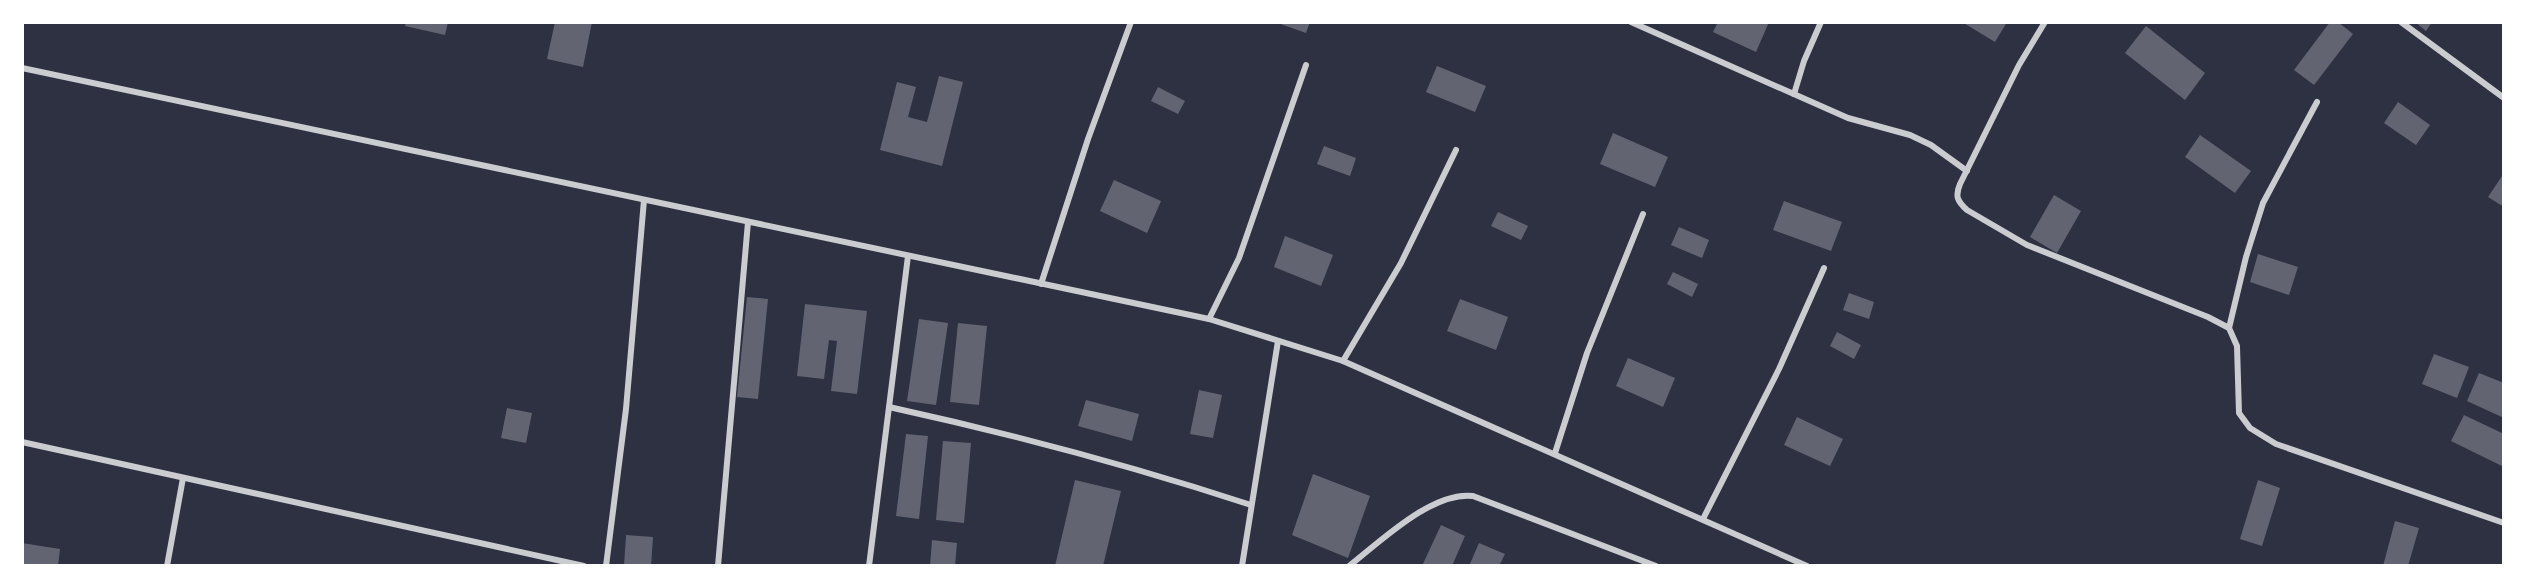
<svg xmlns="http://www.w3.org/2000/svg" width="2526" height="588" font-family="Manrope,sans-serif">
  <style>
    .building { fill: #626471 }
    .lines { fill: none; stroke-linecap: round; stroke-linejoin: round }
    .minor { stroke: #caccd0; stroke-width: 6 }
  </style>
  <rect width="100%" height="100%" fill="#2d3142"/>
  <g class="building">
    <polygon points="406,22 448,22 445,35 405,26"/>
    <polygon points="555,22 592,22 583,67 547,59"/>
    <polygon points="1275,22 1310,22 1306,33"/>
    <polygon points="1718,22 1769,22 1756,52 1713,32"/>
    <polygon points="1962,22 2007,22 1995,42"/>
    <polygon points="2330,22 2338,22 2353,34 2314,85 2294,70"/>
    <polygon points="2415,22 2432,22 2426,31"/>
    <polygon points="2146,26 2205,73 2185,100 2125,53"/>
    <polygon points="1437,66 1486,86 1475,112 1426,92"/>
    <polygon points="939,76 963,82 942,166 880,150 897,82 916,87 908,117 927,122"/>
    <polygon points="1158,87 1185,101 1178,114 1151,101"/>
    <polygon points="2398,102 2430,125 2416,145 2384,123"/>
    <polygon points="1613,133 1668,157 1655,187 1600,164"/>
    <polygon points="2200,135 2251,171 2235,193 2185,157"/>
    <polygon points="1324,146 1356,158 1350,176 1317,164"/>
    <polygon points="2504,173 2504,207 2488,197"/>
    <polygon points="1114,180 1161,201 1147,233 1100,211"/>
    <polygon points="2054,195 2081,211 2057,253 2030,237"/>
    <polygon points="1784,201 1842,222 1831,251 1773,230"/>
    <polygon points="1498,212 1528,226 1521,240 1491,226"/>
    <polygon points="1679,227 1709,240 1702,258 1671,245"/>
    <polygon points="1285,236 1333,255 1321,286 1274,267"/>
    <polygon points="2258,254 2298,267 2289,295 2250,282"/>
    <polygon points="1673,272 1698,284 1692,297 1667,284"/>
    <polygon points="1849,293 1874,302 1869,319 1843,310"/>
    <polygon points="747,297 768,299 758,399 737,397"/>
    <polygon points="1460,299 1508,317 1496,350 1447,331"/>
    <polygon points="805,304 867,311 857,394 831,391 837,341 829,340 824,379 797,376"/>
    <polygon points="919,319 948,323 936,405 907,401"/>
    <polygon points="958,323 987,326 979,405 950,402"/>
    <polygon points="1837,332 1861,345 1854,359 1830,346"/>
    <polygon points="2434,354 2469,367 2457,398 2422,384"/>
    <polygon points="1628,358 1675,378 1663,407 1616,386"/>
    <polygon points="2479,373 2504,383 2504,418 2467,401"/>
    <polygon points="1199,390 1222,395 1213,438 1190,434"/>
    <polygon points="1086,400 1139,414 1132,441 1078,426"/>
    <polygon points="507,408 532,413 526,443 501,438"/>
    <polygon points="2464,415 2504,434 2504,467 2451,441"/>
    <polygon points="1797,417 1843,439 1830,466 1784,445"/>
    <polygon points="906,434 928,436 919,519 896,516"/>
    <polygon points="943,441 971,443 964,523 936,520"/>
    <polygon points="1313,474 1370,496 1348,558 1292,535"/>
    <polygon points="1075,480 1121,491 1103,566 1055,566"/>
    <polygon points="2258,480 2280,488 2262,546 2240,539"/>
    <polygon points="2395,521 2419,528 2408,566 2383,566"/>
    <polygon points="1441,525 1465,536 1452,566 1422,566"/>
    <polygon points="626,535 653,537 651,566 624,566"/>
    <polygon points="932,540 957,543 955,566 930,566"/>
    <polygon points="22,543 60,549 58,566 22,566"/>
    <polygon points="1479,543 1505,554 1499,566 1469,566"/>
  </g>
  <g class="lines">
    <g class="minor">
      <polyline points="1631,22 1848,118 1910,135 1931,145 1967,171"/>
      <path d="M2045 22 2019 65 1960 184C1955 196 1957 201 1967 210L2027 245 2208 317 2229 328 2237 346 2239 413 2250 428 2276 444 2504 523"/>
      <polyline points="2401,22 2504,98"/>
      <polyline points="22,68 1209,319 1343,361 1807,566"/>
      <polyline points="1794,94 1804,61 1821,22"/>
      <polyline points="1041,284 1088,139 1131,22"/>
      <polyline points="1209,319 1239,258 1306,65"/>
      <polyline points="2229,328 2246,257 2263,203 2317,102"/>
      <polyline points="1343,361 1401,263 1456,150"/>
      <path d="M889 407C1012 434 1132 466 1251 505"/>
      <polyline points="22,442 584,566"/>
      <polyline points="1555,453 1587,353 1643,214"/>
      <polyline points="1703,519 1779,369 1824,268"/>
      <polyline points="167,566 183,478"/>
      <polyline points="606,566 626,409 644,200"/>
      <polyline points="718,566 748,222"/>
      <polyline points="869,566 908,256"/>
      <polyline points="1242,566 1278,341"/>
      <path d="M1349 566C1380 542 1432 491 1473 496L1656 566"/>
    </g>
  </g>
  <rect width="2526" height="588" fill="none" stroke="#ffffff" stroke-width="48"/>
</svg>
